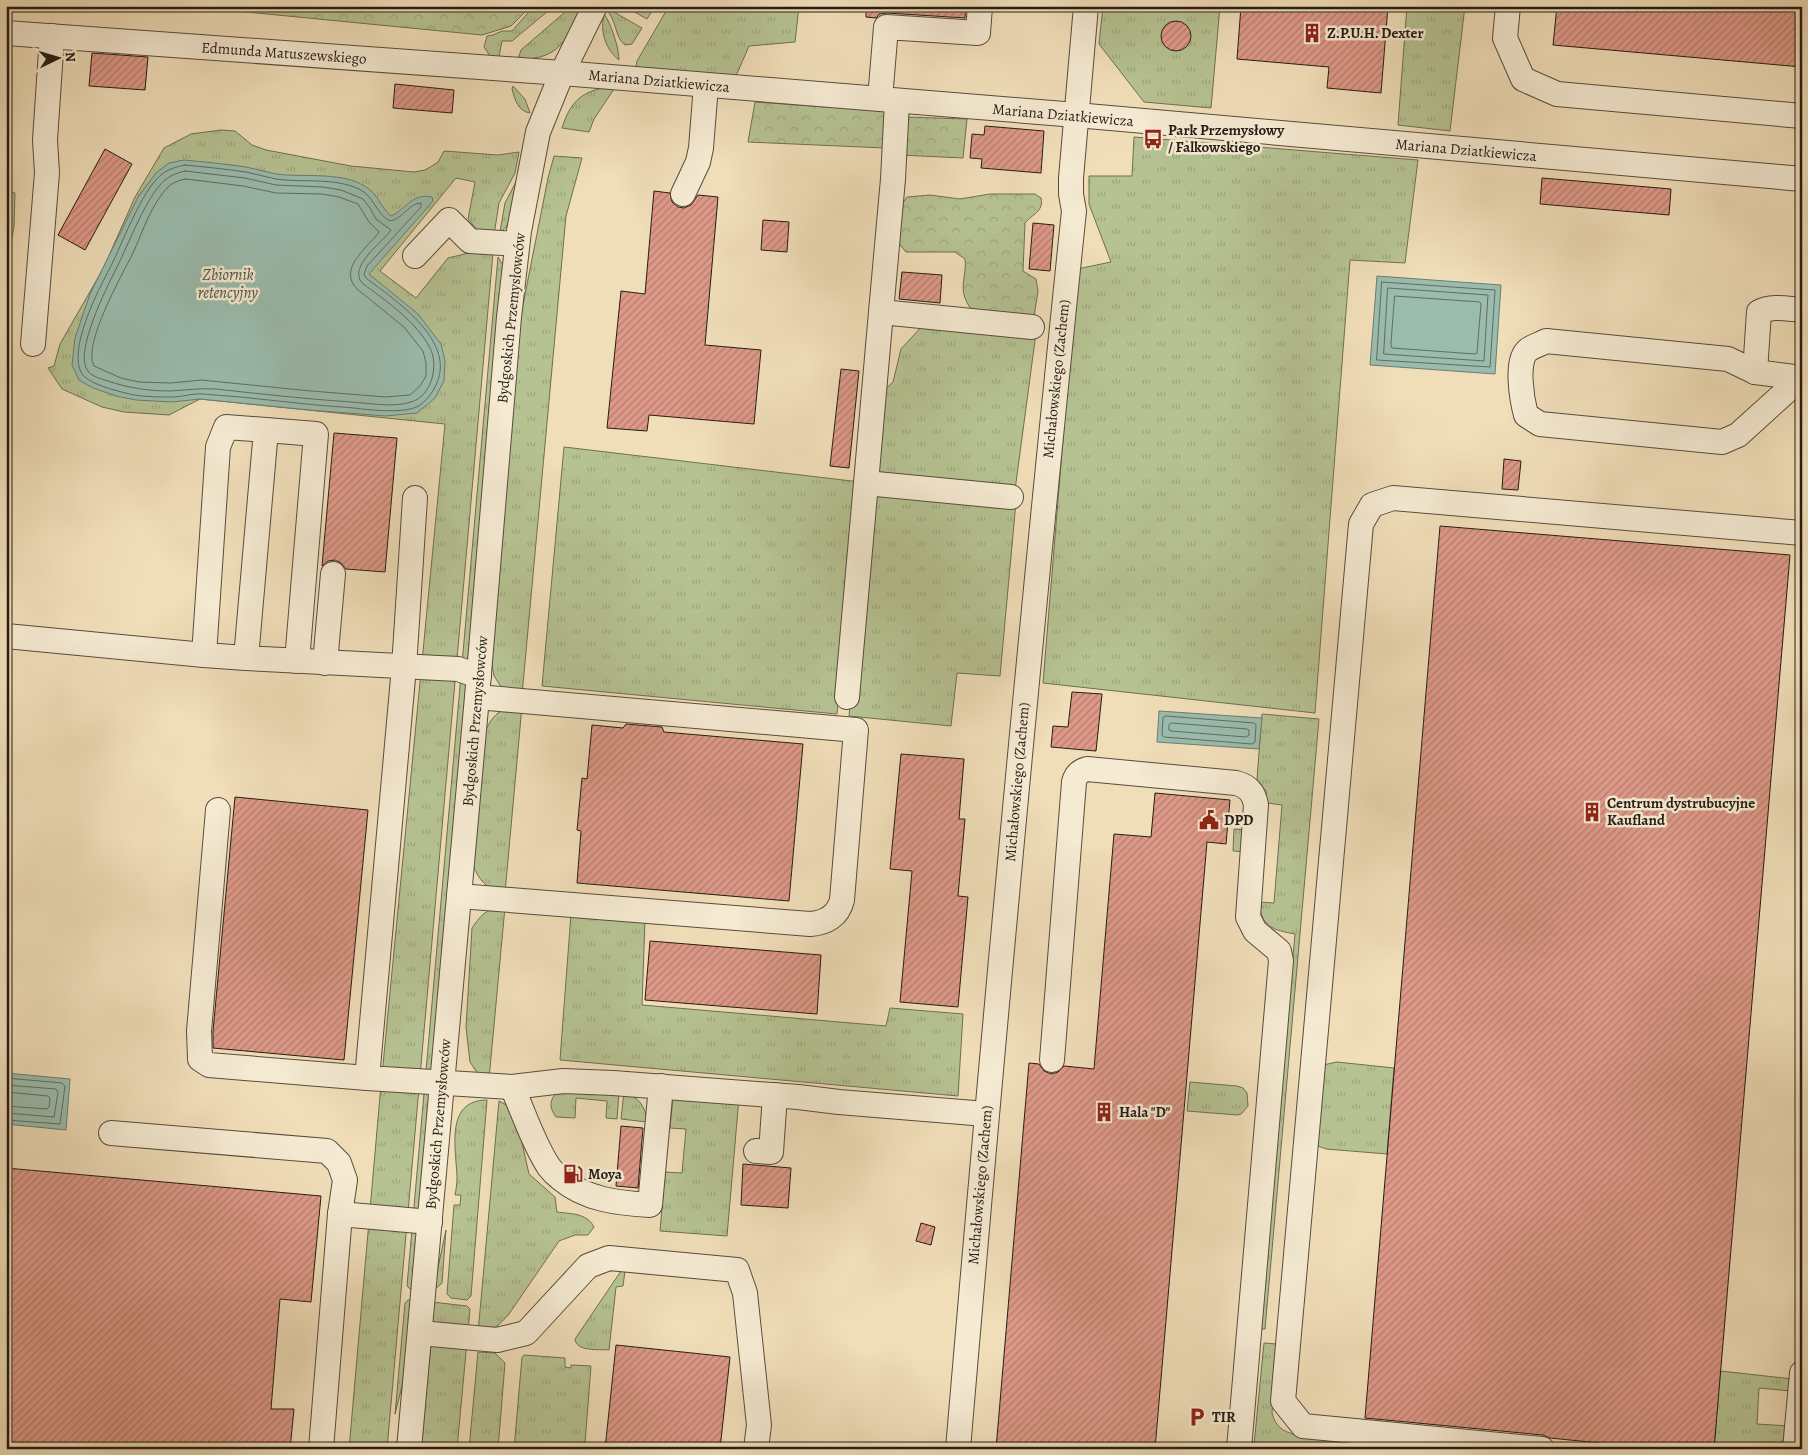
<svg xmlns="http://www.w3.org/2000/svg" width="1808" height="1455" font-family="Alegreya,serif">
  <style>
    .grass { fill: url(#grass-tufts); stroke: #6e6f53 }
    .forest { fill: url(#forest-crowns); stroke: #6e6f53 }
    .water { fill: #9abcae; stroke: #6b7c70 }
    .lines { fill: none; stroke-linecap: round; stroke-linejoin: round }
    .shore { stroke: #606c61; stroke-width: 1 }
    .building { fill: url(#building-hatch); stroke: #251c14 }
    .minor-casing { stroke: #584c3d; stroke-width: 26 }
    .minor { stroke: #f5ead2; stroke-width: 24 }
    .labels { text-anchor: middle; stroke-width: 5; stroke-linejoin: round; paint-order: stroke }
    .poi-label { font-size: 15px; font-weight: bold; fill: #251c14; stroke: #f5ead2; text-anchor: start }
    .street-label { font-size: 15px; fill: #251c14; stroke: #f5ead2 }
    .water-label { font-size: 16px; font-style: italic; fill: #4e544a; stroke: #f5ead2 }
  </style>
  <defs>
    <pattern id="grass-tufts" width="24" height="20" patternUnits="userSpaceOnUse" patternTransform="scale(1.25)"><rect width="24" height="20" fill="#b6c292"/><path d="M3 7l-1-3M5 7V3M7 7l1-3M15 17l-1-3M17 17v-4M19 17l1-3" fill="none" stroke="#9ca67d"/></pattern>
    <pattern id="forest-crowns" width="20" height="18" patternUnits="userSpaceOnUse" patternTransform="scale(1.25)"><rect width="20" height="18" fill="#b6c292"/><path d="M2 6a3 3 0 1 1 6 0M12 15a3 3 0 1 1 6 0" fill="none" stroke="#9ca67d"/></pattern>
    <pattern id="building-hatch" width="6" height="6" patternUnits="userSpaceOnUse" patternTransform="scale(1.25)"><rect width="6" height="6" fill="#de9988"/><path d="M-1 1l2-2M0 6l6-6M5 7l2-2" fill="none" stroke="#b47c6e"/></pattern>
  </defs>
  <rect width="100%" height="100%" fill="#f0deb9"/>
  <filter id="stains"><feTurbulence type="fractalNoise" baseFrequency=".004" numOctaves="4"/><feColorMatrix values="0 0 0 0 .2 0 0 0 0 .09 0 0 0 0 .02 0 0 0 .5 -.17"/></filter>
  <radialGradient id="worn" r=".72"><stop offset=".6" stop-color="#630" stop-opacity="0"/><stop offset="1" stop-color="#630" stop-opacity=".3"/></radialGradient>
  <g class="grass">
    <polygon points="534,6 554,6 512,41 502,41 499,57 490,56 484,47 487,36 493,35 502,31 512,31"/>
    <path d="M572 6H583C566 39 561 60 518 59L521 50Z"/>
    <polygon points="624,6 655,6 647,19"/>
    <polygon points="669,6 799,6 795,42 749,46 736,76 635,71 637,61"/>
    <polygon points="1103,6 1220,6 1211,108 1144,102 1099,44"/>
    <polygon points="1407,6 1465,6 1450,131 1398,125"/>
    <path d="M605 7 642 28 632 44 625 45C614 37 617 18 605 9Z"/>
    <path d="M604 14C611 23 619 48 619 60 605 49 600 31 604 14Z"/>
    <path d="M513 86 525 99 530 113C518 111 515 100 512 89Z"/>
    <path d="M616 86 594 119 589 132 562 128C571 98 586 89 616 86Z"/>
    <polygon points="221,130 235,131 252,145 266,150 351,166 414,172 425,170 432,166 438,162 444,151 498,155 519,152 515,173 499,203 494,235 478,231 468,219 475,182 456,178 380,271 416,298 448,258 477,251 493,253 387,1449 349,1449 380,1096 445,424 200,399 169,415 124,412 102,407 62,389 48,368 54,366 60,344 103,269 135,197 164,148 191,134"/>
    <polygon points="1134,137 1418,160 1405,263 1350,260 1315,713 1043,683 1077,269 1111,262 1089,204 1089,176 1132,176"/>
    <polygon points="554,156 582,158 566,216 522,695 502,688 494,676 490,654 520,320 548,178"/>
    <path d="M518 178C516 192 513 227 500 232L505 203Z"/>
    <polygon points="498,257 504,267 414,1289 410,1289 407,1286"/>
    <polygon points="923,325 1036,333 1015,490 874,478 880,394 893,382 901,349"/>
    <polygon points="564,447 860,482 837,714 542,686"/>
    <polygon points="870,491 1016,502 1000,676 957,673 951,726 849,716"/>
    <path d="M522 706 505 893C485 887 481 883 472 864L482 740C490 718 497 707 522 706Z"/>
    <path d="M1262 714 1319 719 1265 1329H1260L1295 934C1273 930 1261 927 1259 902L1274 903 1282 805 1267 803 1266 791 1257 779Z"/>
    <polygon points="1234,829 1249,830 1247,852 1233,851"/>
    <path d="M505 907 489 1079 478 1074 470 1062 466 1027 472 928C482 913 487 909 505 907Z"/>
    <polygon points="571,914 645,920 642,1005 886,1026 890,1008 963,1014 958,1096 560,1060"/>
    <polygon points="1337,1062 1394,1068 1387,1154 1326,1149 1318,1146 1314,1141 1323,1065"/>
    <polygon points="1190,1082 1237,1086 1243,1088 1247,1093 1248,1106 1241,1114 1237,1115 1187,1111"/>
    <path d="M558 1092 619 1093 617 1119 606 1118 607 1101 576 1098 575 1118 556 1117C549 1108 549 1099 558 1092Z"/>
    <path d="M624 1092C638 1097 646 1106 647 1122L621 1119Z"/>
    <polygon points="673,1097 739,1098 727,1236 660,1231 665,1172 682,1173 686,1129 670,1128"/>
    <path d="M487 1100 471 1296 467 1300 451 1298 447 1294 454 1205H460L461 1195H455C456 1190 457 1184 457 1179 457 1153 443 1100 487 1100Z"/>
    <path d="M499 1101 512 1108 518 1125 529 1174 555 1197 557 1212C571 1214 587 1213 594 1227L588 1235H575L559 1241 509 1314C501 1323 491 1334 478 1333Z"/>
    <polygon points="446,1230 442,1283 433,1291"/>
    <path d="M621 1271H625L623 1286 616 1287 609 1350C599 1349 576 1352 575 1339Z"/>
    <polygon points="408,1300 413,1300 408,1362 395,1414 405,1303"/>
    <polygon points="432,1302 467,1306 470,1309 457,1449 420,1449"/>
    <path d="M1264 1343 1276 1344 1272 1413C1276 1429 1286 1433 1302 1436L1434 1449H1295L1254 1445Z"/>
    <polygon points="478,1352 495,1353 505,1363 498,1449 469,1449"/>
    <polygon points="524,1355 565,1358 565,1367 571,1368 571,1365 591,1366 585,1443 580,1449 514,1449 522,1357"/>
    <polygon points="1720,1371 1793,1379 1791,1391 1759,1388 1757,1424 1789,1426 1783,1440 1776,1449 1714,1449"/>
  </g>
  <g class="forest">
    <polygon points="185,6 531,6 511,26 482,35"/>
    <polygon points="755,102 885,111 885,148 748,142"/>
    <polygon points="905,117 967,119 963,158 900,155"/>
    <polygon points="6,192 15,193 14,227 6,270"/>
    <path d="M990 194H1035L1041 198C1044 212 1032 214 1025 223L1023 271 1036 279 1038 291 1034 317 975 315C972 310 967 304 965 298 960 286 967 272 965 259L955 252H906L900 245 898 238 901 206 907 197 930 195 960 199Z"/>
  </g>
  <g class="water">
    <path d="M184 160C205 162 226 164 246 167 256 169 266 172 276 174 304 178 347 170 370 190 379 197 382 209 391 216 407 209 411 193 432 197L433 201 369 274 418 314 441 344 445 361 444 381 435 398 417 413 386 416 309 410 200 399 172 402 136 400 116 396 93 388 79 380 72 365 75 338 90 294 138 197 156 173 169 163Z"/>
    <polygon points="1377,276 1501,285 1495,374 1370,365"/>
    <polygon points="1159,711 1262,718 1259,749 1157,742"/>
    <polygon points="6,1073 70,1079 66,1130 6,1124"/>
  </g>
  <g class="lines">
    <g class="shore">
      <path d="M185 165C205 167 226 169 246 172 256 174 266 177 276 179 304 183 332 177 359 189 374 196 376 214 390 221 403 219 409 203 421 203V207L367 266 364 274 366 278C396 301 459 342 435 387 431 395 423 405 414 408 400 413 369 410 354 408 303 405 253 397 203 394 193 393 182 397 172 397 160 397 146 397 134 395 121 392 90 385 82 374 67 351 98 290 110 268 122 244 142 190 161 175 168 169 176 167 185 165Z"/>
      <path d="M185 171 245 178 276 185 323 187 341 190 363 199 370 208 376 219 391 230C382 243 348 266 362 283 385 300 417 322 430 348 439 365 432 396 411 402 393 408 370 403 351 402 306 399 261 394 216 389 200 388 186 390 171 391 149 391 128 388 108 381 102 379 92 377 88 371 73 354 107 287 116 269 128 246 146 196 165 180 171 175 177 173 185 171Z"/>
      <path d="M186 179 243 186 276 193 322 194 339 197 358 204 369 222 379 232C368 248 337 268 357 289L404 327 423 351 426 363V376L420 386 410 395 386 397 311 391 201 380 171 383 139 382 121 378 94 366C82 345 122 275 133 253 143 231 151 204 169 186 174 182 180 180 186 179Z"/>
      <polygon points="1382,282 1495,290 1490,367 1377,360"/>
      <polygon points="1388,288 1488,295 1484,361 1384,354"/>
      <polygon points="1395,296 1480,302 1481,304 1477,353 1475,354 1392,348 1391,345"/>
      <polygon points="1166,716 1254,723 1256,725 1255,742 1252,744 1164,737 1162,735 1163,718"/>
      <polygon points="1172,723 1247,729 1249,730 1249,735 1246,737 1171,731 1169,730 1169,725"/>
      <polyline points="6,1078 62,1083 65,1086 60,1124 6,1120"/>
      <polyline points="6,1085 56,1089 58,1092 54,1117 6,1113"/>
      <polyline points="6,1092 48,1096 50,1098 49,1107 47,1109 6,1106"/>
    </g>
  </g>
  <g class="building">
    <polygon points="866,6 966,6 965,18 887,13 880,14 876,18 866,17"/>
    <polygon points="1241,6 1388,6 1381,93 1327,88 1329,67 1237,59"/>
    <polygon points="1557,6 1802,6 1802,67 1553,45"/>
    <circle cx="1176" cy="36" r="15"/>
    <polygon points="92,53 148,57 145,90 89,86"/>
    <polygon points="395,84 454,90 452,113 393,108"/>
    <polygon points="985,126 1044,131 1041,173 981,168 982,159 970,158 972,134 984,135"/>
    <polygon points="105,149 132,164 85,250 58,235"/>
    <polygon points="1542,178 1671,189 1669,215 1540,204"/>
    <polygon points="654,191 670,193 672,202 678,207 684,208 691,205 698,195 718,197 705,345 761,350 754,424 649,415 647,431 607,428 621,291 645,294"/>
    <polygon points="763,220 789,222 787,252 761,250"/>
    <polygon points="1033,223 1054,225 1050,271 1029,269"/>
    <polygon points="902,272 942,275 940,303 899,299"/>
    <polygon points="841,369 859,371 849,468 830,466"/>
    <polygon points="334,433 397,438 385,572 346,569 341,563 335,560 328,561 322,566"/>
    <polygon points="1504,459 1521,461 1518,490 1502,489"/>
    <polygon points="1440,526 1790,555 1714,1449 1659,1449 1550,1438 1543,1435 1365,1418"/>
    <polygon points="1072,692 1102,694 1096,751 1051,747 1053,726 1068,727"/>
    <polygon points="626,724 662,727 664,732 803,744 789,901 577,883 581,831 577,830 582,778 587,779 592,725 623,728"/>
    <polygon points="901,754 964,759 959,819 965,819 958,896 968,897 958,1007 900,1002 912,871 890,869"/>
    <polygon points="1155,793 1230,800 1226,844 1207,842 1155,1449 996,1449 1029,1063 1039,1064 1044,1071 1051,1074 1058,1072 1064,1066 1094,1069 1114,834 1151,837"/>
    <polygon points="235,797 368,810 344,1060 213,1048 213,1031"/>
    <polygon points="650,941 821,955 817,1014 645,1000"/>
    <polygon points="621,1126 643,1128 638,1188 616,1186"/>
    <polygon points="743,1164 791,1168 788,1208 741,1205"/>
    <polygon points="6,1168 321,1196 311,1302 280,1299 271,1409 294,1409 290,1449 6,1449"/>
    <polygon points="921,1223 935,1227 931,1245 916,1241"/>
    <polygon points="616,1345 730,1357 720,1449 605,1449"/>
  </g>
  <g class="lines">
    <defs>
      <g id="minor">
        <polyline points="1508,6 1505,38 1523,79 1557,94 1802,116"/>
        <polyline points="6,33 562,73 1076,115 1802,179"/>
        <polyline points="880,99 886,27 978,33 980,6"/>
        <polyline points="683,194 698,162 701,148 706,85"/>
        <polyline points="415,256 449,220 470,241 517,244"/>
        <polyline points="881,312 893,179 897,101"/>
        <polyline points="33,344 47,173 45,140 52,36"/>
        <path d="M1755 372 1759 312C1772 305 1788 309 1802 310"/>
        <path d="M1801 378 1738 435 1722 442 1540 424 1526 415C1522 400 1515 360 1528 350 1533 346 1541 344 1546 341L1728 359 1755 372 1802 378"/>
        <polyline points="266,430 316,434 297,661"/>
        <polyline points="866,483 881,312 1032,327"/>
        <polyline points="415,498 404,667 367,1078 512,1087 563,1081 613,1083 798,1097 839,1102 986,1114"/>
        <polyline points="6,636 204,655"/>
        <polyline points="246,658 204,655 218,447 226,427 266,430 246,658 458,669 479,676"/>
        <polyline points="325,663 333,574"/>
        <polyline points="847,697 866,483 1011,497"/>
        <polyline points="218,810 199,1031 200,1059 209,1065 367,1078"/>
        <path d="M459 896 810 924C826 923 838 916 842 900L856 730 477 697"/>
        <path d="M1052 1060 1074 782C1076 774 1080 771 1087 769L1236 783C1248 786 1254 793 1256 805L1248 917 1255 931 1279 951 1281 961 1239 1449"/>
        <path d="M512 1087C524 1113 533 1143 549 1167 552 1171 556 1175 560 1178 586 1200 618 1203 650 1205L661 1086"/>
        <polyline points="111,1133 327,1151 339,1163 345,1180 340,1214"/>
        <polyline points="756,1151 771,1152 775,1095"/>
        <polyline points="420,1333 497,1340 526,1333 588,1266 609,1258 737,1270 745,1293 759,1425 756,1449"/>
        <polyline points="321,1449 340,1214 430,1222"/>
        <polyline points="409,1449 477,697 509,317 519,231 538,132 562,73 595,6"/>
        <path d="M958 1449C993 1036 1031 623 1074 211L1071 194V178L1086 6"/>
        <polyline points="1542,1449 1303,1426 1283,1401 1361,524 1372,505 1393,498 1802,533"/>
        <polyline points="1795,1449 1802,1373"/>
      </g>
    </defs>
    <use href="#minor" class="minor-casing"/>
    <use href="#minor" class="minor"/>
  </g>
  <defs>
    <symbol id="building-bare" viewBox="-9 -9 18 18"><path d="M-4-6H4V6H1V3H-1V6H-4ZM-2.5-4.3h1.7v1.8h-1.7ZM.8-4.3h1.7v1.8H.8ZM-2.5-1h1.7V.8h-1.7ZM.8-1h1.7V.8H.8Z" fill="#8f2418" stroke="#f5ead2" stroke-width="2.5" paint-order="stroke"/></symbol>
    <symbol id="bus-bare" viewBox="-9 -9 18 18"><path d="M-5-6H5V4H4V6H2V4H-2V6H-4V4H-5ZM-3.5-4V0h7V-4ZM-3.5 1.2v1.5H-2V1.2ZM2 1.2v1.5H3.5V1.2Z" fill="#8f2418" stroke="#f5ead2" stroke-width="2.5" paint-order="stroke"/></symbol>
    <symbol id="civic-bare" viewBox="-9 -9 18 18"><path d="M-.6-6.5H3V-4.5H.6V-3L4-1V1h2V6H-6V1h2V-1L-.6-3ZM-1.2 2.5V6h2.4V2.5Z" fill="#8f2418" stroke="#f5ead2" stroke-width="2.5" paint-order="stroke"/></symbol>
    <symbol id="fuel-bare" viewBox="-9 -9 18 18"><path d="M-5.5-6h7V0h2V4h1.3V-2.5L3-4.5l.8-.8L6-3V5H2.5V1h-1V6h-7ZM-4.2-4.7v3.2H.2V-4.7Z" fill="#8f2418" stroke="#f5ead2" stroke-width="2.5" paint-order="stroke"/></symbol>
    <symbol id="parking-bare" viewBox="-9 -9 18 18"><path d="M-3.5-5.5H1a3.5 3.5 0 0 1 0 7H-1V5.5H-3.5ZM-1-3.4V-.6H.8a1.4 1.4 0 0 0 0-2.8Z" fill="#8f2418" stroke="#f5ead2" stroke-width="2.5" paint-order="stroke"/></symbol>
  </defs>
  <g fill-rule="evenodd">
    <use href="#building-bare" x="1298" y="19" width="28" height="28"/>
    <use href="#bus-bare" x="1139" y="125" width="28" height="28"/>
    <use href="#building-bare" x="1578" y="798" width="28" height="28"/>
    <use href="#civic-bare" x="1195" y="806" width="28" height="28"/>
    <use href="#building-bare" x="1090" y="1098" width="28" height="28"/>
    <use href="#fuel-bare" x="559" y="1160" width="28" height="28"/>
    <use href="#parking-bare" x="1183" y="1403" width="28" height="28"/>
  </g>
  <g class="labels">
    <g class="poi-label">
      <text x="1327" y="38">Z.P.U.H. Dexter</text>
      <text x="1168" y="135">Park Przemysłowy<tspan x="1168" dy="17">/ Falkowskiego</tspan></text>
      <text x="1607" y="808">Centrum dystrubucyjne<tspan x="1607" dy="17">Kaufland</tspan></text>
      <text x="1224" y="825">DPD</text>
      <text x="1119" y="1117">Hala "D"</text>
      <text x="588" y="1179">Moya</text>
      <text x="1212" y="1422">TIR</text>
    </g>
    <g class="street-label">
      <text transform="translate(284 53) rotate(4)" y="5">Edmunda Matuszewskiego</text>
      <text transform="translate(659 81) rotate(5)" y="5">Mariana Dziatkiewicza</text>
      <text transform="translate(1063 115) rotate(5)" y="5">Mariana Dziatkiewicza</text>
      <text transform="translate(1466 150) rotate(5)" y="5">Mariana Dziatkiewicza</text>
      <text transform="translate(511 318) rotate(-84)" y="5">Bydgoskich Przemysłowców</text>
      <text transform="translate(1056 379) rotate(-84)" y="5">Michałowskiego (Zachem)</text>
      <text transform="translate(475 721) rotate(-85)" y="5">Bydgoskich Przemysłowców</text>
      <text transform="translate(1017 782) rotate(-85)" y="5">Michałowskiego (Zachem)</text>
      <text transform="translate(438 1124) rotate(-85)" y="5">Bydgoskich Przemysłowców</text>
      <text transform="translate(980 1185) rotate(-85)" y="5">Michałowskiego (Zachem)</text>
    </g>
    <g class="water-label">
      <text x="228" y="280">Zbiornik<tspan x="228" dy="18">retencyjny</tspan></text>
    </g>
  </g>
  <rect width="1808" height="1455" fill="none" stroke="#f0deb9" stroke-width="25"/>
  <rect x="8" y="8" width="1793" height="1440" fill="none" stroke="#251c14" stroke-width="2.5"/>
  <rect x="12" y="12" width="1783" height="1430" fill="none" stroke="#251c14"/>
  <g transform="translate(58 58) rotate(85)" stroke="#f5ead2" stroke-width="4" paint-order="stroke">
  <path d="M0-4L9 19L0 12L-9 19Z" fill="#251c14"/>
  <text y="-8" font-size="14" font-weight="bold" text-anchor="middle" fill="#251c14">N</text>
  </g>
  <rect width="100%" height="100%" filter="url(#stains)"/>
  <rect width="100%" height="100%" fill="url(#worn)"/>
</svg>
